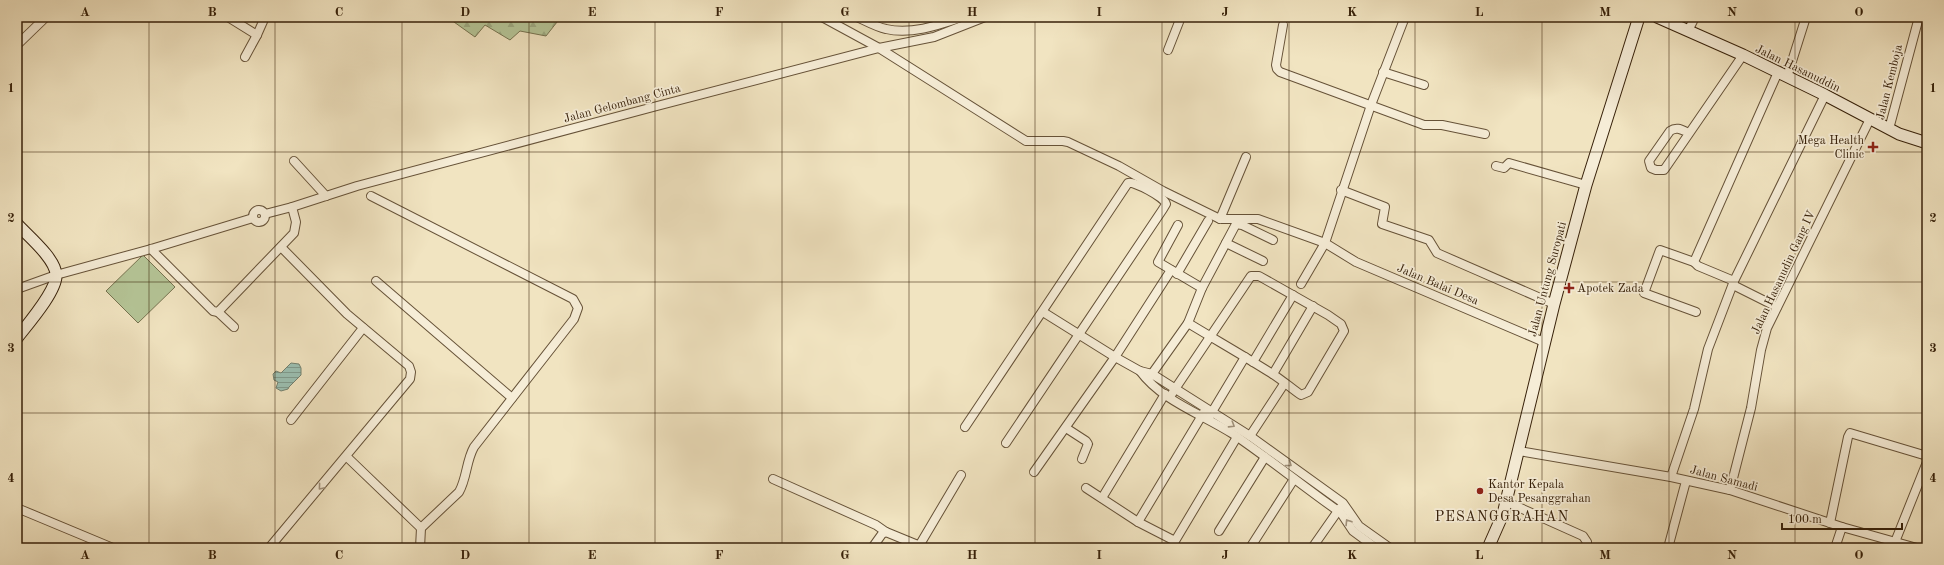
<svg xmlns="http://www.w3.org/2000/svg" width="1944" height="565" font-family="'Old Standard TT',serif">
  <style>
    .green { fill: #b5c597; stroke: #767350 }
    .forest { fill: url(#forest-firs); stroke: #767350 }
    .water { fill: url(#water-rules); stroke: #73806e }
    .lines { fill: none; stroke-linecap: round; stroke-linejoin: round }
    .street-casing { stroke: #665238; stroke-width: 10 }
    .secondary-casing { stroke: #37210a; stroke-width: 13 }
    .street { stroke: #f6edd7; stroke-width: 8 }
    .secondary { stroke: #f6edd7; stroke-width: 11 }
    .oneway { stroke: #a0917b }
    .grid { fill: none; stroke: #37210a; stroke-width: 1; stroke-opacity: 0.55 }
    .poi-dot { fill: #8f2418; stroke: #f6edd7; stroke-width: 1.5 }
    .labels { text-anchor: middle; stroke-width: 3.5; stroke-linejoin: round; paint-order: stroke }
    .street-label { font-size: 12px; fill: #37210a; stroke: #f6edd7 }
    .poi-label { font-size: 12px; fill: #37210a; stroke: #f6edd7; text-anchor: start }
    .quarter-label { font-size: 14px; letter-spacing: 1px; fill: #37210a; stroke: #f6edd7 }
    .neatline { fill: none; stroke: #37210a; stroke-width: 1.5 }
    .grid-label { font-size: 13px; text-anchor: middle; font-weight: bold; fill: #37210a }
  </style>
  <defs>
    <pattern id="forest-firs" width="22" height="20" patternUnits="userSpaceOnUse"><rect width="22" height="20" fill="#b5c597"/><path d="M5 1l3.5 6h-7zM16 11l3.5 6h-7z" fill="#9ca981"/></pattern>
    <pattern id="water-rules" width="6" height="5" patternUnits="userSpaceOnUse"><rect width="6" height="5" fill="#9bbfb1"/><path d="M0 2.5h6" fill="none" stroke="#7f9b8e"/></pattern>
  </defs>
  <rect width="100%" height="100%" fill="#f1e4c1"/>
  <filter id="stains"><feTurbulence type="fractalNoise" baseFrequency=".005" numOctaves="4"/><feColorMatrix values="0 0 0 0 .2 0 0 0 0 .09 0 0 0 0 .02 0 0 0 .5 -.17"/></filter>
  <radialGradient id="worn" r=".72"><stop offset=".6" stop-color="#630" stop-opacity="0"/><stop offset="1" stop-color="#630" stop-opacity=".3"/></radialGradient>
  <polygon class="green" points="143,255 175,287 138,323 106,291"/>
  <polygon class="forest" points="447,17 561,17 546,36 520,31 510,40 485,25 475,37"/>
  <polygon class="water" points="291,363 299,364 301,368 301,375 289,387 288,389 281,391 276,388 278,382 274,380 273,374 276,371 281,373"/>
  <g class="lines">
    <defs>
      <g id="street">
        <polyline points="228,17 257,35 265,17"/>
        <polyline points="822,17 879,48 1026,141 1063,141 1068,142 1119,166 1163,191 1220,219 1258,219 1325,243 1301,284"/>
        <path d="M857 17C866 21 876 27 886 29 911 35 939 25 963 17"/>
        <polyline points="1405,17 1371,105 1325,243 1356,262 1544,342"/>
        <polyline points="1283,25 1276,65 1277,69 1280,72 1424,125 1442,125 1485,134"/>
        <polyline points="1688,31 1695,17"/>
        <polyline points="17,45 46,17"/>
        <polyline points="1168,50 1181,17"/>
        <polyline points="245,57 257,35"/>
        <polyline points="1383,72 1424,85"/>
        <polyline points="1787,77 1806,17"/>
        <polyline points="1889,129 1919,17"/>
        <path d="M1689 133C1682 130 1677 126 1670 131L1649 161 1651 168 1656 170H1664L1743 55"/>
        <polyline points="294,161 326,196"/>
        <polyline points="1496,166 1504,168 1509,163 1586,185"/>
        <polyline points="1341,190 1385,207 1382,224 1429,240 1437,253 1554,304"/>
        <path d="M371 196 573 299 578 308 574 319 474 447C466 461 467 478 459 492L421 528 420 548"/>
        <circle cx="259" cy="216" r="6"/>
        <polyline points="265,214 292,207 357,186 657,106 879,48 934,37 985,17"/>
        <polyline points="1220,219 1246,157"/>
        <polyline points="1178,225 1158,262 1202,288"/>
        <polyline points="1226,243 1263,261"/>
        <polyline points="151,249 213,311 218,312 294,233 296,222 292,207"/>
        <polyline points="1694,262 1660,250 1644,293 1696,312"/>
        <polyline points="1177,274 1208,221"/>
        <polyline points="376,281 512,398"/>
        <polyline points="1734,281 1698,266 1694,262 1778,72"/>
        <polyline points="1733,285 1777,307"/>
        <polyline points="17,289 56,275 151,249 253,218"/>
        <polyline points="218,312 234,327"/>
        <polyline points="1043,312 1115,357 1140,371 1152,374 1250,436 1343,503 1359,526 1390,548"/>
        <polyline points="1253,362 1293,295"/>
        <path d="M1140 371C1162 401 1202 414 1233 434 1270 459 1305 488 1341 513L1353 531 1376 548"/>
        <polyline points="1273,374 1313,306"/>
        <polyline points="1149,378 1188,323 1202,288 1236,224 1242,225 1273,240"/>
        <path d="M1170 397 1175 389 1251 276H1259L1328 315 1341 324 1344 331 1308 392 1301 395C1291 388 1282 380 1271 373 1244 356 1216 340 1188 323"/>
        <polyline points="1209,417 1245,357"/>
        <polyline points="291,420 363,328"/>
        <path d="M965 427 1128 183C1134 181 1164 197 1166 204L1163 209 1006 443"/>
        <polyline points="1066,428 1086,441 1088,444 1082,459"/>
        <polyline points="1250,436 1284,384"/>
        <polyline points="1519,451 1671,477 1730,490 1842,527 1917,548"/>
        <polyline points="347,457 421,528"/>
        <polyline points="1034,472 1115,357 1171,270"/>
        <polyline points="1671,477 1694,409 1708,349 1734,281 1825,95"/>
        <polyline points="773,479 876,525 886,532"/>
        <polyline points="1086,488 1138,522 1175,541 1237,437"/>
        <polyline points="1730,490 1751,408 1761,350 1767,328 1870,119"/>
        <polyline points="1102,498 1165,394"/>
        <polyline points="1507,502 1583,536 1587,542 1585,548"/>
        <polyline points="17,508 113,548"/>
        <polyline points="1138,522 1204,412"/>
        <polyline points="1830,523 1848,437 1850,433 1927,456"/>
        <polyline points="1219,531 1265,457"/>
        <polyline points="1895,542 1927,462"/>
        <polyline points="919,546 961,475"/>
        <polyline points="269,548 410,379 411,372 409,366 347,314 281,247"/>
        <polyline points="872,548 882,534 886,532 925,548"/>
        <polyline points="1250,548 1294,479"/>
        <polyline points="1312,548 1340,508"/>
        <polyline points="1668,548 1686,481"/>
        <polyline points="1835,548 1842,527"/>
      </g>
      <g id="secondary">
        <polyline points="1657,17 1743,55 1825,95 1899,134 1927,143"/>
        <path d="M17 224C28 236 56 259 56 275 57 291 27 325 17 338"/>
        <polyline points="1488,548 1503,514 1554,304 1586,185 1639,17"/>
      </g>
    </defs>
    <use href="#street" class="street-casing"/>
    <use href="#secondary" class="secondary-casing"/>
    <use href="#street" class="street"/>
    <use href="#secondary" class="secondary"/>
  </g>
  <defs><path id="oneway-chevron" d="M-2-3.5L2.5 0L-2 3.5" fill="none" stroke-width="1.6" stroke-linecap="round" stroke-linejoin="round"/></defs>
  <g class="oneway">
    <use href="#oneway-chevron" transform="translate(1232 425) rotate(32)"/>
    <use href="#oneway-chevron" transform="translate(1289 464) rotate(36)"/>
    <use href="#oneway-chevron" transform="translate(321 487) rotate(130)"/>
    <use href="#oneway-chevron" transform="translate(1348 522) rotate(-122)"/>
  </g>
  <path class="grid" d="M149 17V548M275 17V548M402 17V548M529 17V548M655 17V548M782 17V548M909 17V548M1035 17V548M1162 17V548M1289 17V548M1415 17V548M1542 17V548M1669 17V548M1795 17V548M17 152H1927M17 282H1927M17 413H1927"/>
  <g class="poi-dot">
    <path d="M1871 141h4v4h4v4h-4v4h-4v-4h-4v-4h4z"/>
    <path d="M1567 282h4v4h4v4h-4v4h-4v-4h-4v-4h4z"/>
    <circle cx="1480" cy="491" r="4"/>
  </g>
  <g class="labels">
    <g class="street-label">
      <text transform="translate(1798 68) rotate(26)" y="4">Jalan Hasanuddin</text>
      <text transform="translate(1889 82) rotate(-76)" y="4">Jalan Kemboja</text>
      <text transform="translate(622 103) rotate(-15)" y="4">Jalan Gelombang Cinta</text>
      <text transform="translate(1783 272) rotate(-65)" y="4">Jalan Hasanudin Gang IV</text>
      <text transform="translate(1547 279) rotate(-75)" y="4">Jalan Untung Suropati</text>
      <text transform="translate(1438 284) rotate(23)" y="4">Jalan Balai Desa</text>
      <text transform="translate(1724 478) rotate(15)" y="4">Jalan Samadi</text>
    </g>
    <g class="poi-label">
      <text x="1864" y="144" text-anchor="end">Mega Health<tspan x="1864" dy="14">Clinic</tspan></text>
      <text x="1577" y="292">Apotek Zada</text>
      <text x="1488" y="488">Kantor Kepala<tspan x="1488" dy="14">Desa Pesanggrahan</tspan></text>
    </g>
    <g class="quarter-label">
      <text x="1502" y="521">PESANGGRAHAN</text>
    </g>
  </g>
  <rect width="1944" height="565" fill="none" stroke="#f1e4c1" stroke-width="44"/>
  <path d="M1782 523v6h120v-6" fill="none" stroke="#37210a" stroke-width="2"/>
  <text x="1788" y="523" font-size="12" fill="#37210a" stroke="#f6edd7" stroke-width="3" paint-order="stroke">100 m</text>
  <rect x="22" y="22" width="1900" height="521" class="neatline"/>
  <g class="grid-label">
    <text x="85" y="16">A</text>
    <text x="212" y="16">B</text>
    <text x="339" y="16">C</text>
    <text x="465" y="16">D</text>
    <text x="592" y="16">E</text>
    <text x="719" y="16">F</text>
    <text x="845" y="16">G</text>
    <text x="972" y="16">H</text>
    <text x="1099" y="16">I</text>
    <text x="1225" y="16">J</text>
    <text x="1352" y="16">K</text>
    <text x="1479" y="16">L</text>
    <text x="1605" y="16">M</text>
    <text x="1732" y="16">N</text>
    <text x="1859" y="16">O</text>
    <text x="11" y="92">1</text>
    <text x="1933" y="92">1</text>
    <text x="11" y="222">2</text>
    <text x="1933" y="222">2</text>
    <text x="11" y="352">3</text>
    <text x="1933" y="352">3</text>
    <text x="11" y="482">4</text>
    <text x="1933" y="482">4</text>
    <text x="85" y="559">A</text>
    <text x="212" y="559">B</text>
    <text x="339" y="559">C</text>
    <text x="465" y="559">D</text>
    <text x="592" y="559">E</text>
    <text x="719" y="559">F</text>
    <text x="845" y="559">G</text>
    <text x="972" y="559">H</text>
    <text x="1099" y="559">I</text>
    <text x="1225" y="559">J</text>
    <text x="1352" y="559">K</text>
    <text x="1479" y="559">L</text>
    <text x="1605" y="559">M</text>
    <text x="1732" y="559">N</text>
    <text x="1859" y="559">O</text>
  </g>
  <rect width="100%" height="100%" filter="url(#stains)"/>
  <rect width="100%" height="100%" fill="url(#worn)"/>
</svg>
